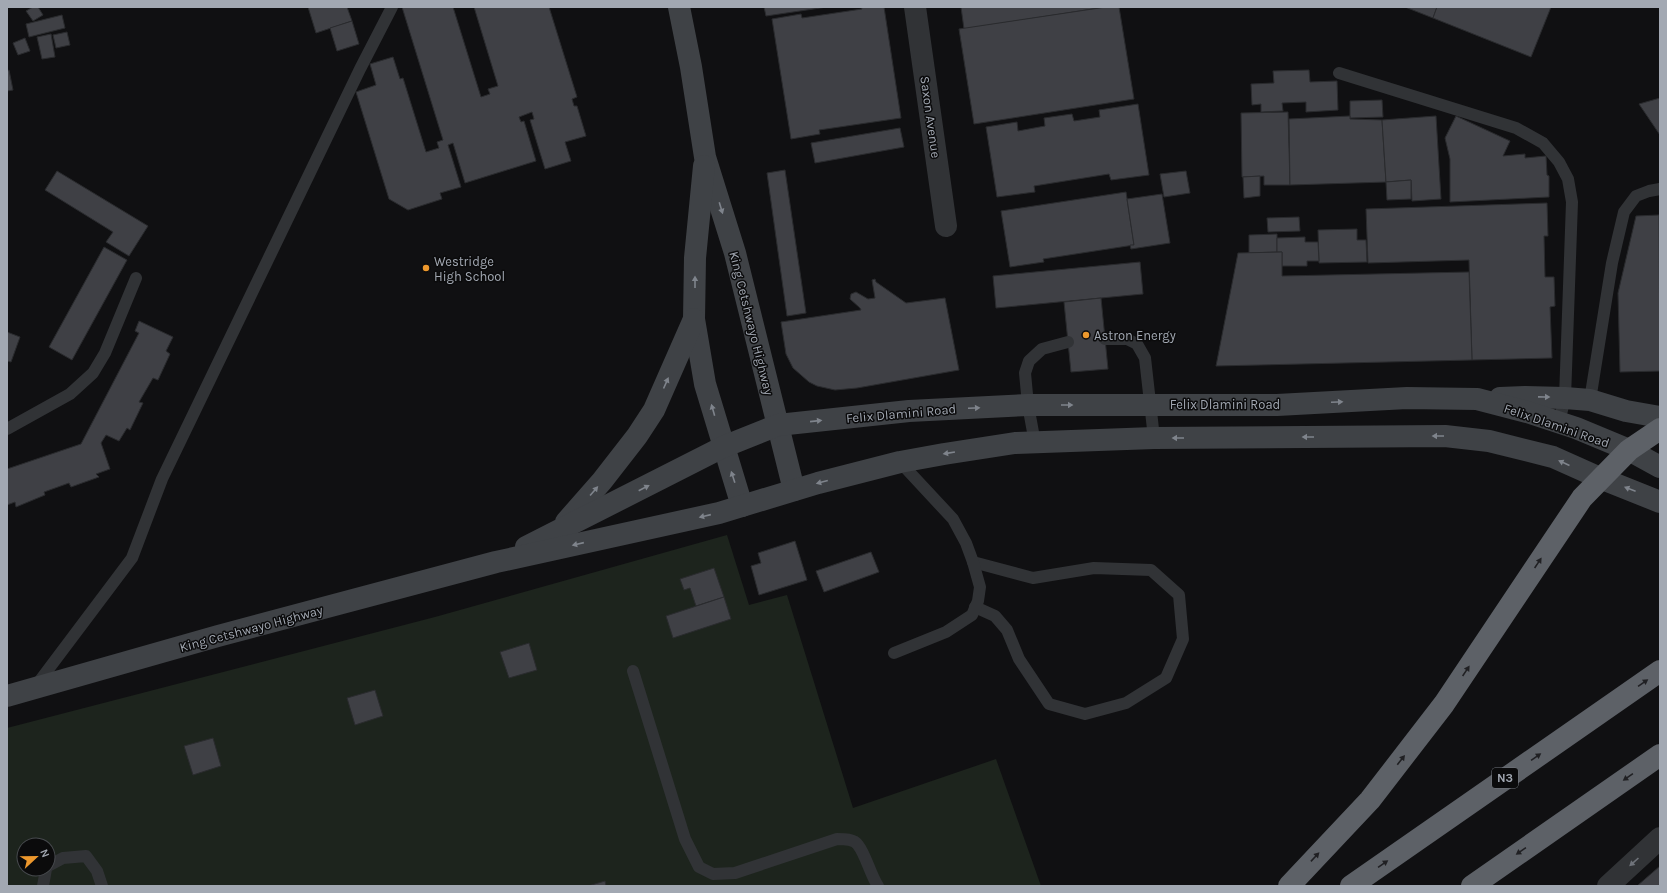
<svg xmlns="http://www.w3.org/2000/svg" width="1667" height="893" font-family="Karla,sans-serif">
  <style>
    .green { fill: #1d241d; fill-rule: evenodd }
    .building { fill: #3f4045; stroke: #2a2b2e }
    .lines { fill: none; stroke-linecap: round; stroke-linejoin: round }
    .lane { stroke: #313336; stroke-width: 12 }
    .street { stroke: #313336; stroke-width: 22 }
    .secondary { stroke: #3f4246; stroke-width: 22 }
    .highway { stroke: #5d6167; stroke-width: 22 }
    .oneway { fill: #7f848c }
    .oneway2 { fill: #202023 }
    .oneway3 { fill: #6f737a }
    .poi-dot { fill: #ed982d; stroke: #0b0b0c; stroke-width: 1.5 }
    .labels { text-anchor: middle; stroke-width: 3; stroke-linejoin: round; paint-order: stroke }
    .shield { fill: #0b0b0c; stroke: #757980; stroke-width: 1 }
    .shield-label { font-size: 12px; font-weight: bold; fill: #a2a8b2 }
    .street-label { font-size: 13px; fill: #a2a8b2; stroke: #0b0b0c }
    .poi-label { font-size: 13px; fill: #a2a8b2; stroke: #0b0b0c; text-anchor: start }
  </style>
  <rect width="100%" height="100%" fill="#101012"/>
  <path class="green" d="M727 535 749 605 787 595 853 808 996 759 1041 886H7V728L435 617ZM24 845H48V869H24Z"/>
  <g class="building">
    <polygon points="33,7 38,7 43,15 33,21 26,11"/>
    <polygon points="308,7 347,7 352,21 316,33"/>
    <polygon points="402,7 453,7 481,97 490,94 488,89 498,86 474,7 549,7 577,97 572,99 574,106 577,106 586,136 565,142 571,161 545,169 530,120 534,119 532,112 519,117 521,122 524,121 536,161 465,183 453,143 448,145 461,187 440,193 442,199 408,210 389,199 356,92 376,85 370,64 393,57 400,79 403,78 426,152 439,148 437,142 443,140"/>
    <polygon points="764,7 827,7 766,16"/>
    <polygon points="861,7 884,7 901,118 819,130 820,134 791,139 772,19 801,14 802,18 862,9"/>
    <polygon points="961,7 1106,7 964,29"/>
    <polygon points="1106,7 1119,7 1134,99 974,124 959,29"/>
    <polygon points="1405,7 1437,7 1433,18"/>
    <polygon points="1437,7 1551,7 1531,57 1433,18"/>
    <polygon points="62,15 65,28 29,37 26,24"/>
    <polygon points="352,21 359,44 337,51 330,28"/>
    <polygon points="67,32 70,45 56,48 53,35"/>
    <polygon points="51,34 55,57 42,59 37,37"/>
    <polygon points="25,38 30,51 18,55 13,43"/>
    <polygon points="9,70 13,90 7,91 7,71"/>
    <polygon points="1309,70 1310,82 1337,81 1338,110 1306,112 1306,102 1282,103 1283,111 1261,112 1261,104 1252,105 1251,84 1274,83 1273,71"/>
    <polygon points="1660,98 1660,135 1639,104"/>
    <polygon points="1382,100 1383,117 1350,118 1350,101"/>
    <polygon points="1138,104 1149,175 1111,180 1109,174 1034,186 1035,192 997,197 986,127 1017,122 1018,131 1045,126 1044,118 1072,114 1074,121 1100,117 1099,110"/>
    <polygon points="1288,112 1290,185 1264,185 1264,176 1242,177 1241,113"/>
    <polygon points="1350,116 1350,119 1382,120 1386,182 1290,185 1289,119"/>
    <polygon points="1436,116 1441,199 1412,201 1411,180 1386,182 1382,120"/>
    <polygon points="1456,116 1510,141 1503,156 1525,154 1525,158 1546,156 1547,175 1549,176 1549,197 1450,202 1450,159 1445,138"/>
    <polygon points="900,128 904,147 815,163 811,143"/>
    <polygon points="785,170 806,313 787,316 767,173"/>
    <polygon points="57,171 148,226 129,256 106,242 113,232 45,190"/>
    <polygon points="1186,171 1190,193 1164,197 1160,174"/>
    <polygon points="1260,176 1260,196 1244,198 1243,177"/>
    <polygon points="1411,180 1411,199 1387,200 1386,182"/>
    <polygon points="1126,192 1134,245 1043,259 1044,262 1010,267 1001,211"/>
    <polygon points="1162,194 1170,243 1131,249 1130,245 1134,245 1127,199"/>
    <polygon points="1547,203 1548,236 1544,236 1545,277 1554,277 1555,306 1550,307 1552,358 1472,360 1469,260 1368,263 1366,209"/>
    <polygon points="1659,215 1660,371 1620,372 1618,293 1636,216"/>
    <polygon points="1299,217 1300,231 1268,232 1267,218"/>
    <polygon points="1357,229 1357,240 1366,240 1367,262 1319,263 1318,230"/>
    <polygon points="1277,234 1277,252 1249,253 1249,235"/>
    <polygon points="1305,237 1305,242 1318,242 1319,261 1307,261 1307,266 1282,266 1282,252 1277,252 1277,238"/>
    <polygon points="104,247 127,260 72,360 49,347"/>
    <polygon points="1282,252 1282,276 1469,272 1472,360 1216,366 1238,253"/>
    <polygon points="1140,262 1143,294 996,308 993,276"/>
    <polygon points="875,279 876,282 906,303 945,298 959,370 857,388 835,390 817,386 809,382 793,368 786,354 781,322 861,310 860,308 850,299 851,294 856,292 868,299 875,298 872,280"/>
    <polygon points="1101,298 1108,369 1071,372 1064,302"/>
    <polygon points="139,321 173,337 166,351 170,354 158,380 153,378 139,402 143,403 130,430 127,428 119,441 106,435 101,443 110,469 96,474 99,477 71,487 69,483 44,492 45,495 16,507 15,502 7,505 7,469 81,444 139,333 135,331"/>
    <polygon points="7,332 20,337 11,362 7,361"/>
    <polygon points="795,541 807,580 759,595 751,566 761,563 758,553"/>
    <polygon points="871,552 879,572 824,592 816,571"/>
    <polygon points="714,568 724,597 696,606 690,588 684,590 680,579"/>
    <polygon points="724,597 731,619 673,638 666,616"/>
    <polygon points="529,643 537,670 509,678 500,652"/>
    <polygon points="375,690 383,716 355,725 347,698"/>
    <polygon points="213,738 221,766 193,775 184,746"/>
    <polygon points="1660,866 1660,886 1637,886"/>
    <polygon points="605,881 606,886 588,886"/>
  </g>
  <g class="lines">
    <g class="lane">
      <polyline points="1339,73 1516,128 1543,143 1559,162 1568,179 1572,202 1565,398 1559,422"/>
      <polyline points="1105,339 1127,339 1137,344 1145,358 1154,438"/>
      <polyline points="1590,400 1612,263 1624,212 1636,196 1649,191 1660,189"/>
      <polyline points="7,429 70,394 93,373 105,353 136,278"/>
      <polyline points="1035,443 1028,405 1025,373 1029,361 1042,349 1068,342"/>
      <polyline points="973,562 1033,578 1094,568 1151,570 1179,595 1183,639 1166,678 1126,703 1085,714 1049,704 1019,659 1007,630 995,616 975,607"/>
      <polyline points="894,653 946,632 972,615 978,601 980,587 973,562 966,543 953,519 900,462"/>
      <path d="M633 671 685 839 699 867 713 874 735 873 837 839C844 839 854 839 858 845 866 855 870 874 878 886"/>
      <polyline points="35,687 132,558 162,479 360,69 392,7"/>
      <polyline points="48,866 63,858 86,856 97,871 102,886"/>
      <polyline points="43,886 46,869"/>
    </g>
    <g class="street">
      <polyline points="915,7 946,226"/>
      <polyline points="1608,886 1660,838"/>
    </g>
    <g class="secondary">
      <polyline points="679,7 691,67 705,157 735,253 794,490"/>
      <polyline points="704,166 695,258 694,319 705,384 742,506"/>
      <polyline points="1500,398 1525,397 1565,398 1590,400 1626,411 1660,417"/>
      <polyline points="566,522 602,481 637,436 654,410 694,319"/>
      <polyline points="526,547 723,447 778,425 909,411 1028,405 1277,405 1407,398 1477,399 1527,412 1576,428 1629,450 1660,467"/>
      <polyline points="7,696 218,636 496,562 719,513 818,483 900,462 944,454 1015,443 1154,438 1445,436 1489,441 1553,457 1600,478 1660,502"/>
    </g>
    <g class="highway">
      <polyline points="1289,886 1370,800 1444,704 1582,498 1629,450 1660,429"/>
      <polyline points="1351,886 1660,671"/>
      <polyline points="1472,886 1660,755"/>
    </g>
  </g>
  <defs><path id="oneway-solid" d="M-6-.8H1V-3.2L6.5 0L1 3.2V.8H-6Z"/></defs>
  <g class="oneway">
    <use href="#oneway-solid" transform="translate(721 208) rotate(73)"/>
    <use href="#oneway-solid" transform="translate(695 282) rotate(-90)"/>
    <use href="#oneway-solid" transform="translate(666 383) rotate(-66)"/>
    <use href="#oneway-solid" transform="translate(1544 397) rotate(1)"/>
    <use href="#oneway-solid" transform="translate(1337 402) rotate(-3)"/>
    <use href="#oneway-solid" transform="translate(1067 405)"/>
    <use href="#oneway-solid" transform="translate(974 408) rotate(-3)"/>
    <use href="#oneway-solid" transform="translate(713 410) rotate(-106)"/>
    <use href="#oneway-solid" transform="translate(816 421) rotate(-6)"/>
    <use href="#oneway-solid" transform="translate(1438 436) rotate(180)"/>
    <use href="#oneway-solid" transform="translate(1308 437) rotate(180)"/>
    <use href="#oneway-solid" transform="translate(1178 438) rotate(180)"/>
    <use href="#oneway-solid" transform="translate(949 453) rotate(171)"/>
    <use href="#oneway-solid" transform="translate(1564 463) rotate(-156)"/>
    <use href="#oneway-solid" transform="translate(733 477) rotate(-108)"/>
    <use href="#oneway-solid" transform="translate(822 482) rotate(165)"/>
    <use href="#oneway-solid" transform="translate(644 488) rotate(-27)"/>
    <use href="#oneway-solid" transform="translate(1630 489) rotate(-159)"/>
    <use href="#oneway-solid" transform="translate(594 491) rotate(-49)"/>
    <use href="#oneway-solid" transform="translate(705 516) rotate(167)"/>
    <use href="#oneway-solid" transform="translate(578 544) rotate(167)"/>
  </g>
  <g class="oneway2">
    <use href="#oneway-solid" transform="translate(1538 563) rotate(-56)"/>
    <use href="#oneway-solid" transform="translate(1466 671) rotate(-56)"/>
    <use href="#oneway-solid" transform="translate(1643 683) rotate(-35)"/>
    <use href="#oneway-solid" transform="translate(1536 757) rotate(-35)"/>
    <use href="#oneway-solid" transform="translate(1401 760) rotate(-52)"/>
    <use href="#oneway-solid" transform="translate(1628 777) rotate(145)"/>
    <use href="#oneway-solid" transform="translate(1521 851) rotate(145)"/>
    <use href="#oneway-solid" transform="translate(1315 857) rotate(-47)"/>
    <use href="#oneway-solid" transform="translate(1383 864) rotate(-35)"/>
  </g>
  <use class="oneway3" href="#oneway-solid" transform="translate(1634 862) rotate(138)"/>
  <g class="poi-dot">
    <circle cx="426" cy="268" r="4"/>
    <circle cx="1086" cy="335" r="4"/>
  </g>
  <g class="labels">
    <rect class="shield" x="1492" y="768" width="26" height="20" rx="3"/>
    <g class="shield-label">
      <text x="1505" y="782">N3</text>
    </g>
    <g class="street-label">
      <text transform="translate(931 117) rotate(82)" y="5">Saxon Avenue</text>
      <text transform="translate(752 323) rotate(76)" y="5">King Cetshwayo Highway</text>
      <text x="1225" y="409">Felix Dlamini Road</text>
      <text transform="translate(901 413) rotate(-5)" y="5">Felix Dlamini Road</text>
      <text transform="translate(1557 425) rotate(19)" y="5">Felix Dlamini Road</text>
      <text transform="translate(251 628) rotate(-15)" y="5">King Cetshwayo Highway</text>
    </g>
    <g class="poi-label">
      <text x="434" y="266">Westridge<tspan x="434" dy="15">High School</tspan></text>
      <text x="1094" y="340">Astron Energy</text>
    </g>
  </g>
  <rect width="1667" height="893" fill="none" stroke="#a2a8b2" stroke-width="16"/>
  <g transform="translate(36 857) rotate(68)"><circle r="19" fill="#0b0b0c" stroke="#474a4e"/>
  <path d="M0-3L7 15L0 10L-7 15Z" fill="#ed982d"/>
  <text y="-6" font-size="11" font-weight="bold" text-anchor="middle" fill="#a2a8b2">N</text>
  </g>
</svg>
